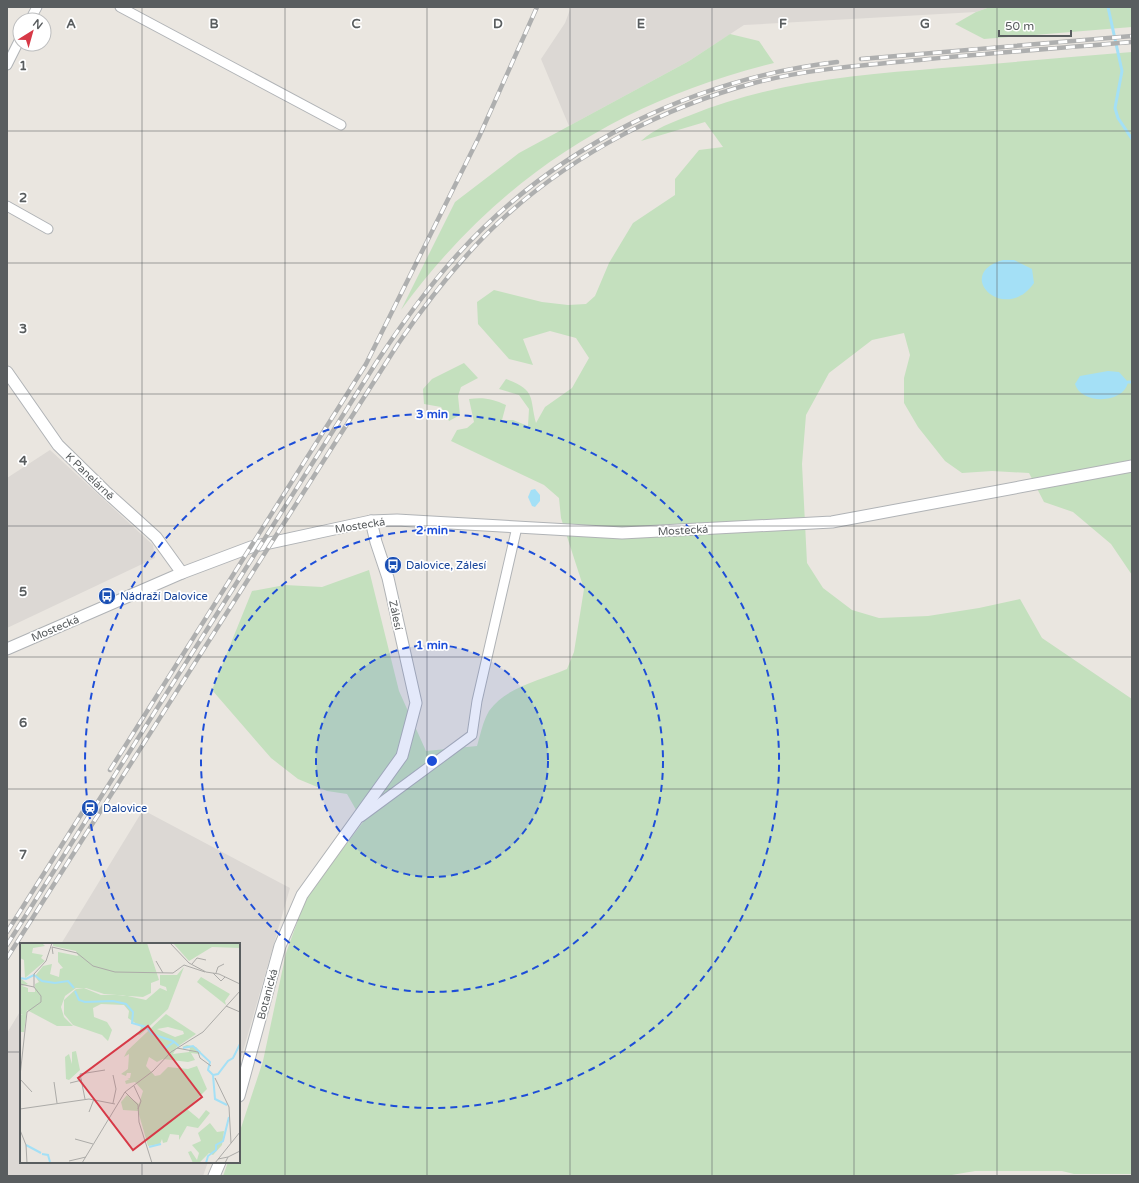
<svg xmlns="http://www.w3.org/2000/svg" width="1139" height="1183" font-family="'Varela Round',sans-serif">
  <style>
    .industrial { fill: #dcd8d4 }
    .green { fill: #c4e0be }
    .water { fill: #a4e0f6 }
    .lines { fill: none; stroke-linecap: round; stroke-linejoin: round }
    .stream { stroke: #a4e0f6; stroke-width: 3 }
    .minor-casing { stroke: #b0b3b6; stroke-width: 11 }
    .tertiary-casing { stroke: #b0b3b6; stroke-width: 13 }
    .minor { stroke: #fff; stroke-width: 9 }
    .tertiary { stroke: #fff; stroke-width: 11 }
    .rail-casing { stroke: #aeafaf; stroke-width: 4.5 }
    .rail { stroke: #fff; stroke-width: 3; stroke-dasharray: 9; stroke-linecap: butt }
    .grid { fill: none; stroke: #595d5f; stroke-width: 1; stroke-opacity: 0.55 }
    .ring { fill: none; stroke: #1d4ed8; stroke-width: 2; stroke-dasharray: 7 5 }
    .labels { text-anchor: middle; stroke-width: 3.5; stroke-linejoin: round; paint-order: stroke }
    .street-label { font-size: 11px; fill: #595d5f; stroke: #fff }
    .transit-label { font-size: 11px; fill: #164399; stroke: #fff; text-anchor: start }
    .inset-river { fill: none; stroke: #a4e0f6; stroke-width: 2 }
    .inset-road { fill: none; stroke: #acaba8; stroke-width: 1 }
    .view { fill: #d73947; fill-opacity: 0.15; stroke: #d73947; stroke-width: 2 }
    .inset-edge { fill: none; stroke: #595d5f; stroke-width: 2 }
    .grid-label { font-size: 13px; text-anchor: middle; font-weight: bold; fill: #595d5f; stroke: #fff; stroke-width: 3.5; stroke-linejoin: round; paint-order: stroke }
    .centre { fill: #1d4ed8; stroke: #fff; stroke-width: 2 }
    .ring-label { font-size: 12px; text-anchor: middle; font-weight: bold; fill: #1d4ed8; stroke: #fff; stroke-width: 3.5; stroke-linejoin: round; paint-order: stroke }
  </style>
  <rect width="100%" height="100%" fill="#eae6e0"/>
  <g class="industrial">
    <polygon points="571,7 990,7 976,12 744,25 689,61 569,126 541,59 565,23"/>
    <polygon points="50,450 153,545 155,558 7,628 7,478"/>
    <polygon points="143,810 290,888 239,1065 239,944 61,944"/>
    <polygon points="21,1010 21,1162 208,1162 203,1176 7,1176 7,1033"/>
  </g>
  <g class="green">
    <polygon points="990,7 1132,7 1132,27 984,39 955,24 976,12"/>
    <path d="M730 34 759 41 774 63C617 102 497 179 401 310L455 202 519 153 689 61Z"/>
    <path d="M1132 52V575L1111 544 1073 512 1044 502 1029 473 992 471 962 473 945 461 918 427 904 403V378L910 355 904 333 872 340 829 373 806 415 802 464 807 563 823 588 852 610 879 618 928 616 979 608 1020 599 1042 638 1132 699V1174H1074L1062 1171H975L946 1176H223L228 1162H239V1134L263 1061 286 953 306 898 363 822 347 794 327 791 298 779 271 758 212 690 252 591 285 585 322 587 369 570 399 691 426 751 477 746C480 736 483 721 489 711 507 686 540 681 567 669L574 652 584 589 561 518 559 498 544 485 451 441 457 430 467 428 474 422 469 399C484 397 493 399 506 405L502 420H513L528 426 529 409 519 395 499 389 506 379C537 391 529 397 536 423L545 407 572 388 589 358 576 338 550 331 523 339 533 365 509 359 478 324 477 302 494 290 542 302 568 305 586 304 595 296 609 263 633 223 675 195V179L699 150 723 147 705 122 641 141C655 128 673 122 691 115 771 82 857 75 942 68 1006 63 1069 57 1132 52Z"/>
    <polygon points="464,363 478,378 461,387 458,396 460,415 449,421 441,407 424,404 423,389 432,379"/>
  </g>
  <g class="water">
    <path d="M1003 260H1014L1032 269 1034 283C1005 325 952 274 1003 260Z"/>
    <path d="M1108 371 1119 372 1128 382C1124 404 1081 405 1075 384L1080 376Z"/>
    <polygon points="535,489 540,495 540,501 535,507 532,506 528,497 531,490"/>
  </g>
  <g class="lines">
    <g class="stream">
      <polyline points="1108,7 1122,71 1115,108 1118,118 1132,139"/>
      <polyline points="1128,382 1132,382"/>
    </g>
    <defs>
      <g id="minor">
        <polyline points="120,7 341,125"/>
        <polyline points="30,20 37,7"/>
        <polyline points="7,65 20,39"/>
        <polyline points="7,206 48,229"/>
        <polyline points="361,817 472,735 477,701 517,527"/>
      </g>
      <g id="tertiary">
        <polyline points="7,372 58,445 105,491 156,537 182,573"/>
        <polyline points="7,649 182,573 251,547 371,521 397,520 622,533 832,522 1132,466"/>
        <polyline points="239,1096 280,946 302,895 402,756 416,703 388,578 376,542 371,521"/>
        <polyline points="214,1176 220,1162"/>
      </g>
    </defs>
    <use href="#minor" class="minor-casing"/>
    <use href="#tertiary" class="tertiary-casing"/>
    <use href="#minor" class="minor"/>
    <use href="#tertiary" class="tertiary"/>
    <defs>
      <g id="rail">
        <polyline points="861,59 1132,36"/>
        <polyline points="110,770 366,364 479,137 537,7"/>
        <polyline points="7,932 87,805"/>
        <path d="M7 945 376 363C401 325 427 288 458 254 556 146 693 79 837 62"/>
        <path d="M7 958 398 344C430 297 466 251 509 213 578 152 665 107 754 83 808 69 864 65 919 60 990 53 1061 48 1132 42"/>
      </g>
    </defs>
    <use href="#rail" class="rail-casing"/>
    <use href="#rail" class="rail"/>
  </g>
  <path class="grid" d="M142 7V944M285 7V1176M427 7V1176M570 7V1176M712 7V1176M854 7V1176M997 7V1176M7 131H1132M7 263H1132M7 394H1132M7 526H1132M7 657H1132M7 789H1132M7 920H1132M7 1052H21M239 1052H1132M142 1162V1176"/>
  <circle cx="432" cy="761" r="116" fill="#1d4ed8" fill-opacity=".12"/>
  <g class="ring">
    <circle cx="432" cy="761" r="116"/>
    <circle cx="432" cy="761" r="231"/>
    <path d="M136 942A347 347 0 1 1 240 1050"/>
  </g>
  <defs>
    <symbol id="bus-disc" viewBox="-11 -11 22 22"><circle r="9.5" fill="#1a4fb4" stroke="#fff"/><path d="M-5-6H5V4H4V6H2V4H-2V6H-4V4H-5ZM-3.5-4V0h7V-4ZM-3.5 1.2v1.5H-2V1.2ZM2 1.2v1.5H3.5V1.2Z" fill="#fff"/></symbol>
    <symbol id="station-disc" viewBox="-11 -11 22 22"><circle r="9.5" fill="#1a4fb4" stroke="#fff"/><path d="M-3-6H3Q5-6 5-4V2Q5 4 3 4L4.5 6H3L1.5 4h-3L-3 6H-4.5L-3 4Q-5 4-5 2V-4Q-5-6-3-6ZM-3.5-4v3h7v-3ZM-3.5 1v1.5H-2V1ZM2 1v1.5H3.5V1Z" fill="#fff"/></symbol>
  </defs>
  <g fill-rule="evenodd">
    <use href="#bus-disc" x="383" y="555" width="20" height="20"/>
    <use href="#bus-disc" x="97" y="586" width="20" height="20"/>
    <use href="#station-disc" x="80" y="798" width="20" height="20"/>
  </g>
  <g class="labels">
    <g class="street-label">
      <text transform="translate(90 476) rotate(44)" y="4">K Panelárně</text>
      <text transform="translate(360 525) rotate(-9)" y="4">Mostecká</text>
      <text transform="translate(683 530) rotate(-3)" y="4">Mostecká</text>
      <text transform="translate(396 615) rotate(78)" y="4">Zálesí</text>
      <text transform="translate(55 628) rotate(-23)" y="4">Mostecká</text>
      <text transform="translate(267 994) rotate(-75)" y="4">Botanická</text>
    </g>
    <g class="transit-label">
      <text x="406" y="569">Dalovice, Zálesí</text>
      <text x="120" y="600">Nádraží Dalovice</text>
      <text x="103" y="812">Dalovice</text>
    </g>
  </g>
  <g transform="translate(20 943)">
    <rect width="220" height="220" fill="#eae6e0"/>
    <path d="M0 0H22L25 3 13 5 12 10 23 12 21 15 25 18 5 35 4 17 0 15ZM33 0H127L139 37 131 40V50L123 54 84 51 66 45H56L45 53 41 64 44 74 53 83H37L7 67 4 89H0V72H3L0 71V35L8 41 2 43 8 45V49H15V41L19 39 15 33 23 23 32 21 30 31 39 34 40 26 43 25 38 19V9L58 13 56 8 33 3ZM153 0H220V5L192 4 169 18ZM164 24 148 66 120 92H118L121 84 108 75 109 68 104 62 81 61 73 65 74 74 87 79 92 87 88 98 82 92 53 82 44 71V57L56 46 64 45 81 52H103L126 57 140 45 147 48 146 44 140 42V32H157ZM181 34 210 51 205 58 206 62 177 39ZM146 71 176 91 157 104 153 111 169 109 170 105 162 104 167 102 176 104 181 109 179 111 171 110 175 117 168 119 143 116 137 119 129 114 126 123 135 133 140 132 148 124 168 126 177 123 187 146 167 166 179 176 186 167 190 170 178 185 167 183 159 197V192L150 191 147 199 143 200 142 196 140 201 128 203 118 168 103 167 101 159 107 152 119 161 123 148 115 139 106 141 105 138 110 136 107 135H110L111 130H107L106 133 101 131 108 126 109 111 104 114 107 108ZM148 84 163 88 164 91 155 94 137 86ZM56 108 60 127 49 137 46 136 45 114 49 111 52 121V109ZM190 180 197 189 204 188 202 202 193 212 189 210 179 220H173L168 209 171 208 177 217 179 210 172 202 181 198 178 190Z" fill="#c4e0be" fill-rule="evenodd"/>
    <path class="inset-river" d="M0 35 6 36 14 32 22 38 35 40 48 38 54 45M55 48 59 57 65 59 93 58 106 61 113 69 112 80 126 84 132 91 153 98 159 103M163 105 173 103 190 119 188 127 193 132 195 156 207 162M144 106 154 99M193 132 198 131 208 118 213 115 220 101M6 202 21 210M129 204 141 201M22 211 28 212 30 219M186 220 188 213 196 207V202L203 198 209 174"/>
    <path class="inset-road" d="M150 0 169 20 186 29 199 31 220 41M33 11 32 4 57 10 73 23 95 29 153 30 164 22 185 29M136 18 143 30M172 21 177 15 186 17M193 30 201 38 205 34M196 30 198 24 204 21M0 41 14 44M206 63 220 69M157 105 178 109 180 115 191 123M93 132 96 146 93 160M0 133 7 69 21 59V53L14 44V31L26 18 32 0M195 135 209 164 211 200M0 136 12 149M34 139 37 160M50 140 62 137M114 143 121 158 118 166M105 149 118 162 119 179 132 220M65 156 60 131 85 127M0 166 69 156 95 161M69 169 74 156M0 187 6 202 7 220M55 196 73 201M208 214 220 208M198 216 208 214 205 220M49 218 66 214M62 220 105 149 133 128 151 109 183 89 220 48M195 220 220 189"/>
    <path class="view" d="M128 83 182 154 113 207 58 135Z"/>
    <rect width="220" height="220" class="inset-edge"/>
  </g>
  <g class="grid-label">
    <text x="71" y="28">A</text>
    <text x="214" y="28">B</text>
    <text x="356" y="28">C</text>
    <text x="498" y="28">D</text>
    <text x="641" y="28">E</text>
    <text x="783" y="28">F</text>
    <text x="925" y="28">G</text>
    <text x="23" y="70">1</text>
    <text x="23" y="202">2</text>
    <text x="23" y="333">3</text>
    <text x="23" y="465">4</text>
    <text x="23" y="596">5</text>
    <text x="23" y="727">6</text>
    <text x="23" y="859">7</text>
  </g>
  <circle cx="432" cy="761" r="6" class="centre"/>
  <g class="ring-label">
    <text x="432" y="418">3 min</text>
    <text x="432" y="534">2 min</text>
    <text x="432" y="649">1 min</text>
  </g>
  <rect width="1139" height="1183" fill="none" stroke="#595d5f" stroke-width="16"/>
  <g transform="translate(32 32) rotate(37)"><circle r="19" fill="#ffffff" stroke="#bdbebf"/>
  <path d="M0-3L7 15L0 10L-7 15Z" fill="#d73947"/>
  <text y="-6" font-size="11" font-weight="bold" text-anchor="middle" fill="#595d5f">N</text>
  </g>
  <path d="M999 30v6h72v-6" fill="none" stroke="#595d5f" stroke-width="2"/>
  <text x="1005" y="30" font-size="12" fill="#595d5f" stroke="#ffffff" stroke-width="3" paint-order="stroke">50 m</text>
</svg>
